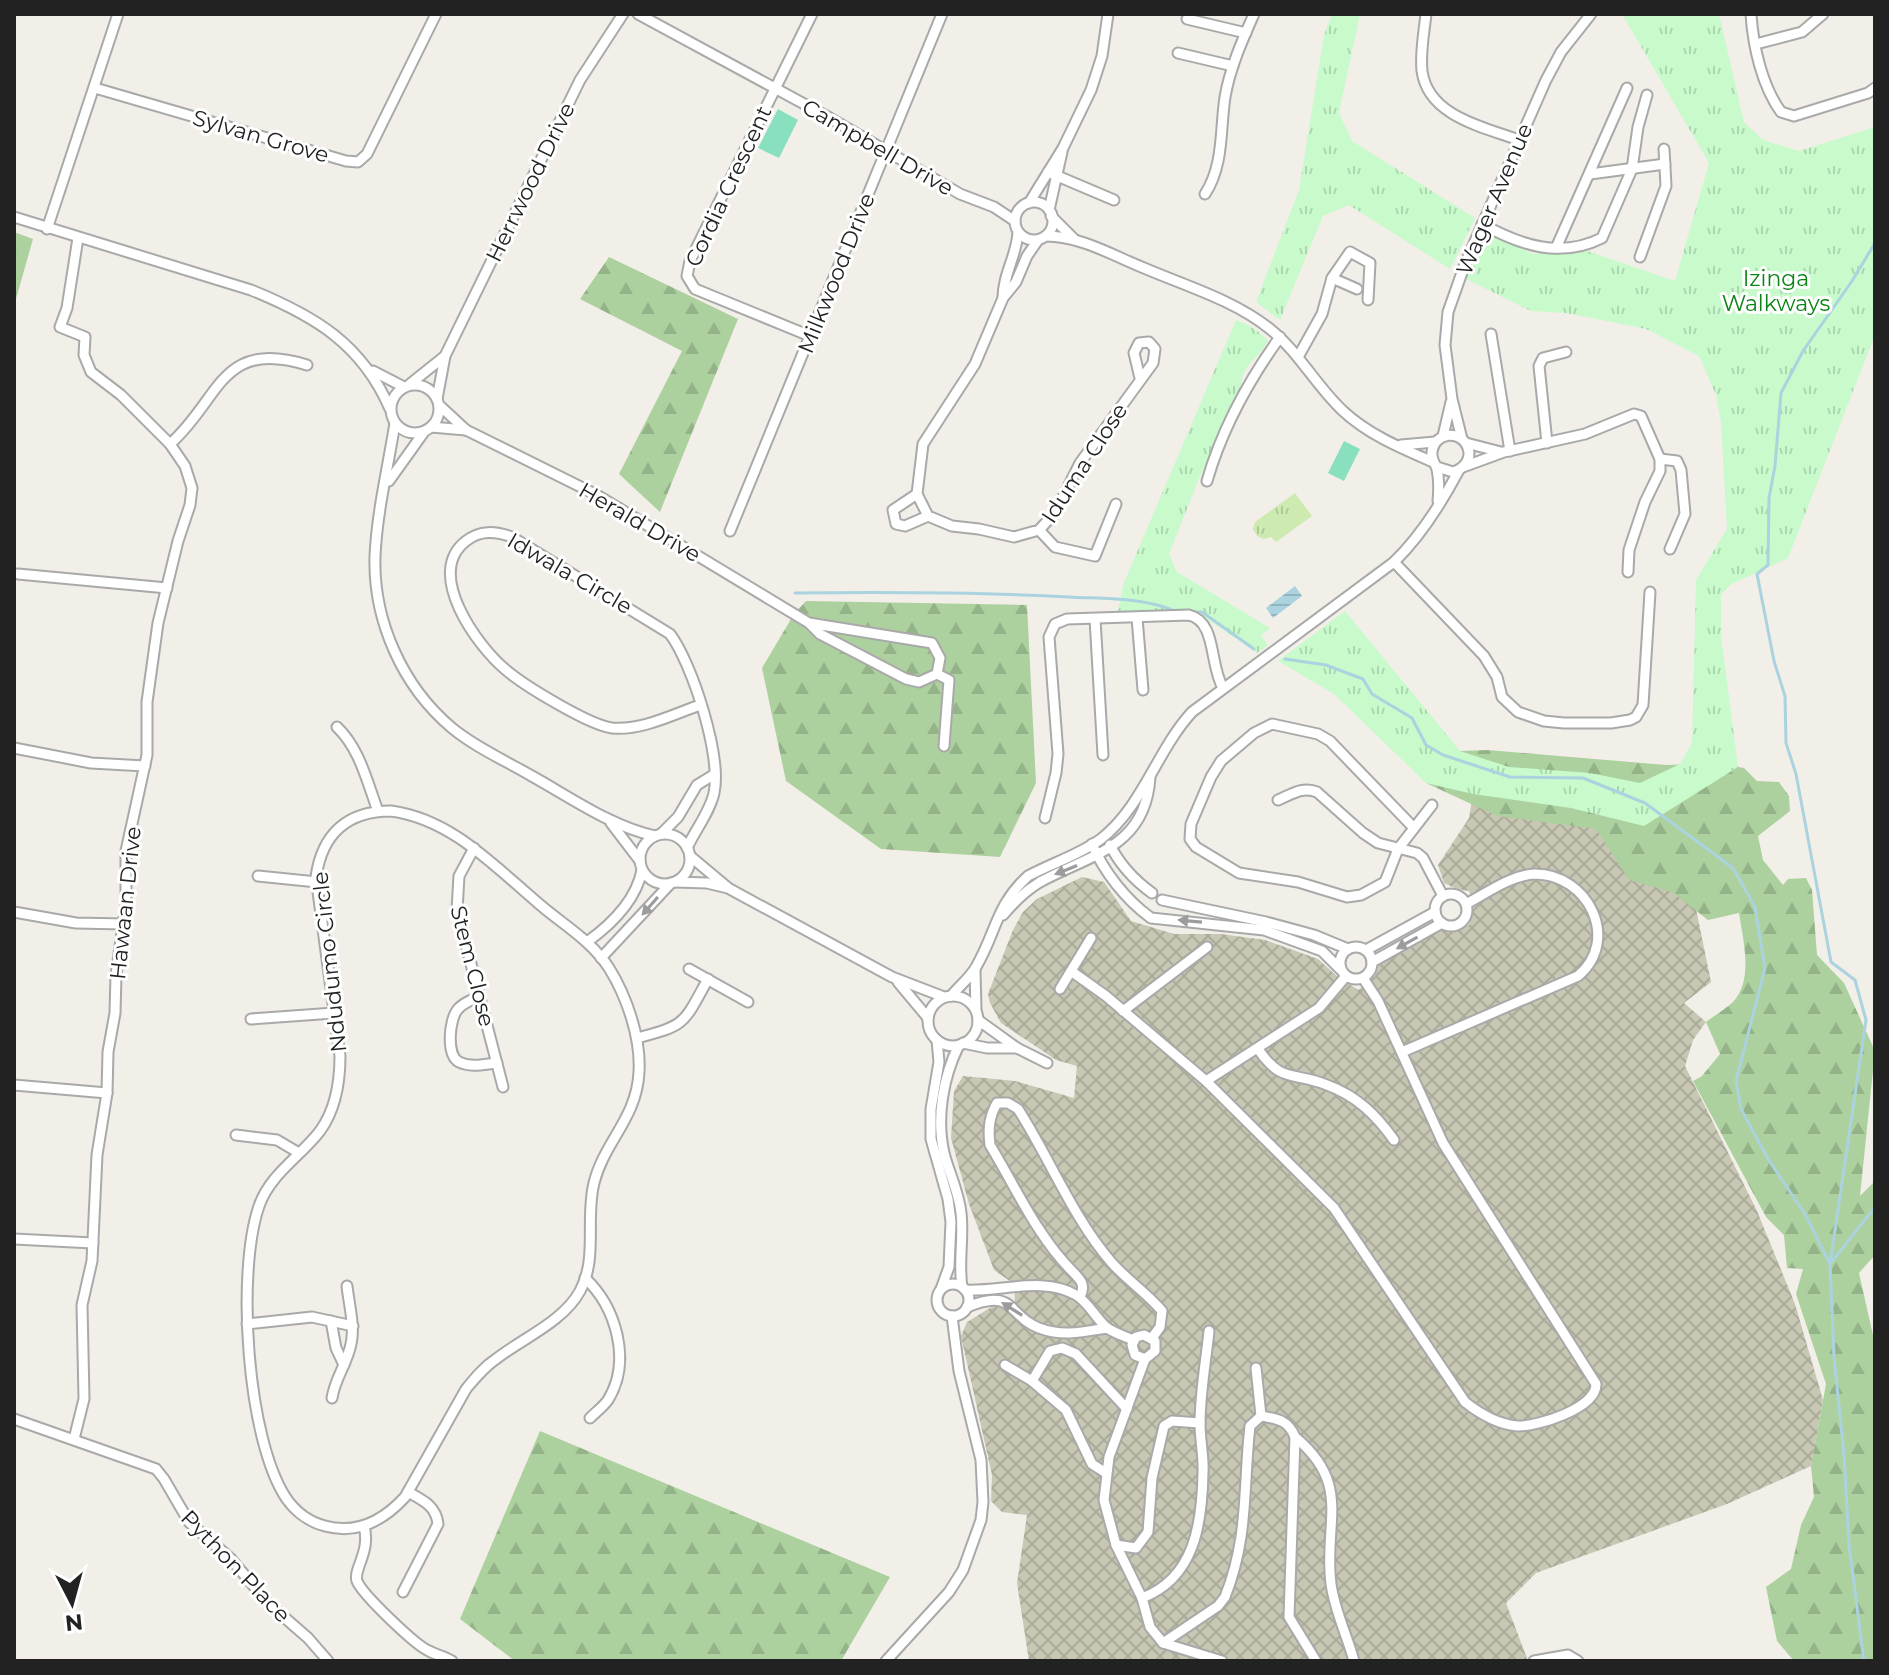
<svg xmlns="http://www.w3.org/2000/svg" width="1889" height="1675" font-family="Montserrat,sans-serif">
  <style>
    .construction { fill: url(#construction-cross-hatch) }
    .grass { fill: url(#grass-tufts) }
    .forest { fill: url(#forest-firs) }
    .park { fill: url(#park-tufts) }
    .pitch { fill: #88e0be }
    .water { fill: url(#water-rules) }
    .lines { fill: none; stroke-linecap: round; stroke-linejoin: round }
    .stream { stroke: #aad3df; stroke-width: 3 }
    .street-casing { stroke: #a9a9a9; stroke-width: 13 }
    .street { stroke: #fff; stroke-width: 9 }
    .oneway { fill: #9c9c9c }
    .labels { text-anchor: middle; stroke-width: 6; stroke-linejoin: round; paint-order: stroke }
    .street-label { font-size: 22px; fill: #222; stroke: #fff }
    .park-label { font-size: 22px; fill: #0c8416; stroke: #fff }
  </style>
  <defs>
    <pattern id="construction-cross-hatch" width="8" height="8" patternUnits="userSpaceOnUse" patternTransform="scale(2)"><rect width="8" height="8" fill="#c7c7b4"/><path d="M0 0l8 8M0 8l8-8" fill="none" stroke="#abab9a"/></pattern>
    <pattern id="grass-tufts" width="24" height="20" patternUnits="userSpaceOnUse" patternTransform="scale(2)"><rect width="24" height="20" fill="#cdebb0"/><path d="M3 7l-1-3M5 7V3M7 7l1-3M15 17l-1-3M17 17v-4M19 17l1-3" fill="none" stroke="#b0c997"/></pattern>
    <pattern id="forest-firs" width="22" height="20" patternUnits="userSpaceOnUse" patternTransform="scale(2)"><rect width="22" height="20" fill="#add19e"/><path d="M5 1l3.5 6h-7zM16 11l3.5 6h-7z" fill="#95b388"/></pattern>
    <pattern id="park-tufts" width="24" height="20" patternUnits="userSpaceOnUse" patternTransform="scale(2)"><rect width="24" height="20" fill="#c8facc"/><path d="M3 7l-1-3M5 7V3M7 7l1-3M15 17l-1-3M17 17v-4M19 17l1-3" fill="none" stroke="#acd6af"/></pattern>
    <pattern id="water-rules" width="6" height="5" patternUnits="userSpaceOnUse" patternTransform="scale(2)"><rect width="6" height="5" fill="#aad3df"/><path d="M0 2.5h6" fill="none" stroke="#92b5bf"/></pattern>
  </defs>
  <rect width="100%" height="100%" fill="#f2efe9"/>
  <polygon class="construction" points="1473,794 1603,812 1688,870 1711,982 1684,1003 1706,1022 1693,1040 1685,1066 1757,1211 1795,1304 1823,1400 1811,1466 1727,1504 1536,1573 1506,1603 1528,1661 1029,1661 1017,1583 1027,1515 1002,1512 991,1501 992,1475 961,1336 967,1322 1003,1300 1015,1301 1014,1284 994,1270 969,1204 951,1138 954,1091 963,1076 1015,1081 1074,1098 1077,1066 1056,1060 1001,1023 990,1003 988,994 1013,930 1023,912 1037,899 1082,877 1104,882 1131,921 1174,934 1221,934 1265,940 1318,959 1337,976 1358,990 1375,976 1380,962 1437,929 1449,932 1469,925 1475,903 1469,891 1457,889 1444,883 1438,865 1469,818"/>
  <polygon class="grass" points="1295,493 1312,516 1276,542 1271,537 1264,539 1257,536 1253,529 1255,522"/>
  <g class="forest">
    <polygon points="14,232 33,239 14,306"/>
    <polygon points="609,257 738,319 660,512 619,474 682,351 580,299"/>
    <polygon points="806,601 1027,605 1036,783 1000,857 881,849 786,781 762,668 794,614"/>
    <path d="M1447 743 1460 751 1488 750 1666 765 1717 763 1744 768 1757 781 1779 782 1789 796 1790 811 1758 836 1763 860 1783 885 1788 879 1806 878 1812 890 1817 955 1844 983 1875 1051 1860 1196 1875 1181V1255L1859 1273 1875 1344V1661H1794L1777 1641 1766 1587 1791 1569 1801 1525 1814 1497 1811 1466 1826 1384 1796 1294 1803 1269 1787 1268 1784 1235 1766 1217 1693 1081 1702 1076 1720 1054 1706 1022C1715 1015 1726 1009 1733 1002 1754 979 1743 940 1739 913L1708 920 1672 892 1629 880 1596 829 1497 816 1426 783Z"/>
    <polygon points="540,1431 890,1577 841,1661 515,1661 460,1619"/>
  </g>
  <g class="park">
    <polygon points="1332,14 1360,14 1339,113 1352,141 1475,218 1450,269 1349,205 1323,216 1280,320 1256,302 1299,190 1324,35"/>
    <polygon points="1622,14 1719,14 1744,122 1763,140 1799,151 1875,127 1875,335 1788,558 1730,585 1721,595 1721,635 1738,767 1644,826 1571,808 1473,794 1426,783 1334,694 1278,661 1345,611 1460,751 1509,767 1590,773 1640,783 1680,764 1692,743 1696,580 1727,529 1721,422 1716,395 1699,356 1646,329 1566,313 1531,311 1466,279 1488,233 1533,254 1584,250 1675,281 1709,163"/>
    <path d="M1236 320 1252 327 1268 340C1261 357 1241 365 1241 386L1198 481 1169 554 1177 572 1270 628 1261 636 1268 645 1257 653 1207 619 1194 615 1117 616 1123 585Z"/>
  </g>
  <g class="pitch">
    <polygon points="778,109 798,120 779,158 758,148"/>
    <polygon points="1344,441 1360,449 1344,481 1328,473"/>
  </g>
  <polygon class="water" points="1295,586 1302,596 1273,618 1266,608"/>
  <g class="lines">
    <g class="stream">
      <path d="M795 593C886 592 977 592 1069 597 1105 599 1144 597 1177 612"/>
      <polyline points="1193,612 1202,612 1254,649"/>
      <polyline points="1285,659 1326,665 1363,679 1372,694 1412,718 1426,745 1443,755 1510,777 1583,778 1645,803 1733,868 1755,907 1765,968 1736,1081 1741,1109 1768,1159 1805,1214 1829,1262"/>
      <polyline points="1830,1264 1866,1020 1855,980 1831,962 1796,774 1786,743 1785,696 1774,661 1757,574 1768,565 1769,498 1775,466 1781,393 1803,351 1852,281 1875,243"/>
      <polyline points="1864,1661 1849,1545 1844,1455 1834,1357 1830,1264 1875,1207"/>
    </g>
    <defs>
      <g id="street">
        <polyline points="638,14 830,118 960,194 994,207 1015,221"/>
        <path d="M1426 14C1424 33 1420 52 1422 71 1428 116 1483 127 1519 140"/>
        <path d="M1751 14C1753 46 1762 86 1781 112L1794 116 1868 93 1875 88"/>
        <polyline points="1187,19 1246,33"/>
        <polyline points="1756,44 1802,32 1823,14"/>
        <polyline points="1178,53 1233,66"/>
        <polyline points="95,88 346,161 358,162 367,154 436,14"/>
        <polyline points="1048,172 1114,200"/>
        <polyline points="1590,174 1665,164"/>
        <path d="M1205 194C1224 165 1220 130 1225 97 1230 68 1242 41 1254 14"/>
        <circle cx="1034" cy="221" r="19"/>
        <polyline points="1029,203 1063,148 1091,90 1102,56 1108,14"/>
        <polyline points="1049,210 1062,152"/>
        <polyline points="1051,216 1074,239"/>
        <path d="M14 217 251 290C315 316 362 344 390 409"/>
        <path d="M1482 224C1520 245 1560 259 1602 238L1632 169 1638 127 1647 95"/>
        <polyline points="47,229 118,14"/>
        <path d="M1046 236C1080 236 1112 255 1144 268 1186 286 1234 300 1270 329 1299 352 1316 386 1343 411 1369 435 1401 448 1433 462"/>
        <polyline points="1038,240 1027,256 1016,282 1003,298 975,364 923,444 917,494 928,516 952,526 979,529 1014,537 1039,530 1055,513 1080,463 1153,363 1155,349 1149,342 1139,343 1134,353 1140,378"/>
        <polyline points="1556,248 1627,88"/>
        <polyline points="1640,257 1666,186 1664,149"/>
        <polyline points="1332,278 1357,289"/>
        <path d="M1003 298C1003 274 1017 255 1018 232"/>
        <polyline points="1491,334 1510,451"/>
        <polyline points="810,336 695,289 687,276 690,261 812,14"/>
        <polyline points="1298,357 1322,314 1332,278 1350,252 1370,263 1368,300"/>
        <polyline points="373,371 404,387"/>
        <polyline points="410,384 445,356"/>
        <circle cx="415" cy="409" r="24"/>
        <polyline points="437,399 445,356 580,80 623,14"/>
        <polyline points="439,405 466,430 597,495 809,623 820,634 906,679 919,682 937,674 940,658 932,643 809,623"/>
        <path d="M395 423C388 467 377 512 375 556 373 620 402 686 452 728 475 747 504 760 530 775 570 797 610 826 655 836"/>
        <polyline points="431,427 466,430"/>
        <polyline points="1443,436 1451,402"/>
        <polyline points="1462,439 1452,399 1445,345 1448,312 1465,264 1546,80 1561,52 1591,14"/>
        <polyline points="1466,443 1501,452"/>
        <polyline points="1547,443 1539,366 1543,358 1566,352"/>
        <path d="M170 444C221 399 220 338 307 365"/>
        <polyline points="1401,445 1435,442"/>
        <polyline points="1660,459 1677,461 1681,470 1685,514 1670,549"/>
        <path d="M1437 467 1453 472C1463 469 1472 460 1468 448 1462 429 1434 432 1432 452 1431 459 1435 463 1437 469 1439 479 1439 491 1438 501"/>
        <polyline points="1463,467 1504,452 1585,434 1634,414 1641,416 1660,459 1660,471 1645,502 1629,550 1628,572"/>
        <polyline points="389,481 424,432"/>
        <path d="M1207 481C1222 429 1249 380 1280 337"/>
        <polyline points="917,494 893,510 896,524 905,526 928,516"/>
        <polyline points="1039,530 1055,547 1095,556 1116,504"/>
        <polyline points="730,531 942,14"/>
        <polyline points="1394,562 1484,656 1497,677 1502,697 1518,712 1544,721 1564,723 1611,723 1630,720 1636,717 1643,705 1650,592"/>
        <polyline points="18,574 167,588"/>
        <polyline points="1137,618 1143,690"/>
        <polyline points="1095,619 1103,755"/>
        <polyline points="937,674 949,680 944,746"/>
        <path d="M337 727C360 749 367 782 378 811"/>
        <polyline points="14,748 91,763 145,766"/>
        <path d="M1278 800C1292 794 1303 786 1317 792L1363 833 1378 843 1417 853 1423 858 1443 896"/>
        <path d="M391 811C451 819 493 865 538 903 562 924 591 940 609 968 627 997 641 1038 639 1072 637 1118 604 1142 594 1183 585 1218 598 1258 580 1291 563 1322 523 1338 496 1359 484 1367 475 1378 466 1389L405 1497C384 1520 358 1535 325 1526 309 1522 295 1511 286 1498 247 1439 236 1273 259 1206 270 1174 300 1157 320 1131 336 1109 340 1082 340 1056L316 877C322 834 347 811 391 811Z"/>
        <path d="M1045 818 1056 773 1058 754 1049 637 1055 624 1067 619 1189 615C1217 622 1209 664 1223 688"/>
        <polyline points="611,823 640,861"/>
        <polyline points="1414,828 1330,741 1318,734 1272,724 1254,733 1221,761 1211,777 1191,824 1190,839 1196,847 1239,873 1298,882 1347,897 1361,895 1385,882 1398,849 1432,805"/>
        <circle cx="665" cy="859" r="25"/>
        <polyline points="661,834 678,817 697,785 715,774"/>
        <path d="M1092 844C1104 872 1126 900 1151 918L1264 930 1322 951 1340 969"/>
        <path d="M1110 845C1120 865 1134 880 1152 893"/>
        <polyline points="474,848 459,876 457,910 503,1087"/>
        <path d="M687 848C695 830 710 812 714 793 722 756 692 663 670 634L512 537C495 531 480 530 466 541 424 573 477 646 506 670 525 686 589 725 612 728 641 731 674 714 700 705"/>
        <polyline points="690,856 727,887"/>
        <polyline points="258,876 317,882"/>
        <polyline points="675,882 707,883 728,888 892,977 944,997"/>
        <circle cx="1451" cy="910" r="16"/>
        <polyline points="1162,900 1266,922 1314,935 1348,949"/>
        <polyline points="14,912 76,923 124,924"/>
        <path d="M1003 915C1014 902 1025 891 1040 882 1089 855 1146 848 1150 777"/>
        <path d="M587 942C612 924 636 901 642 870"/>
        <circle cx="1356" cy="963" r="16"/>
        <polyline points="1366,950 1435,912"/>
        <polyline points="601,958 671,883"/>
        <polyline points="1372,962 1442,923"/>
        <polyline points="689,969 748,1002"/>
        <polyline points="975,970 976,1010"/>
        <path d="M1071 971 1106 996 1206 1081 1334 1208 1465 1402C1480 1414 1497 1424 1517 1426 1537 1427 1597 1408 1596 1384L1443 1143 1378 1001 1363 978"/>
        <polyline points="898,982 928,1018"/>
        <polyline points="1060,989 1091,938"/>
        <path d="M480 996C472 1000 464 1002 458 1009 449 1019 446 1055 459 1062 471 1068 485 1064 497 1063"/>
        <path d="M951 996C959 986 970 978 976 967 996 933 996 905 1028 876 1052 863 1079 855 1101 839 1143 806 1157 750 1192 712L1394 562C1421 536 1441 504 1459 470"/>
        <circle cx="953" cy="1021" r="25"/>
        <polyline points="1123,1011 1207,947"/>
        <polyline points="251,1019 334,1013"/>
        <polyline points="978,1020 1017,1048 1047,1063"/>
        <path d="M637 1038C687 1025 683 1024 708 979"/>
        <polyline points="937,1040 939,1062 931,1109 931,1139 948,1199 951,1222 949,1267 941,1289"/>
        <polyline points="963,1043 987,1048 1017,1048"/>
        <path d="M959 1045C943 1077 936 1118 944 1153 949 1173 959 1192 961 1213 964 1238 958 1262 962 1287"/>
        <path d="M1258 1049C1282 1084 1292 1071 1327 1085 1357 1096 1376 1115 1394 1140"/>
        <path d="M1402 1052 1578 976C1621 940 1588 874 1535 874 1511 875 1487 893 1466 904"/>
        <polyline points="1206,1081 1319,1008 1346,976"/>
        <polyline points="14,1085 107,1093"/>
        <polyline points="236,1135 277,1140 299,1153"/>
        <polyline points="14,1239 93,1243"/>
        <path d="M585 1278C616 1307 632 1361 608 1400 603 1407 596 1412 590 1418"/>
        <circle cx="953" cy="1300" r="16"/>
        <path d="M965 1290C1000 1292 1044 1276 1076 1295 1088 1302 1095 1317 1106 1327 1113 1333 1125 1336 1133 1340"/>
        <path d="M1080 1297C1086 1285 1081 1280 1072 1271 1037 1236 1015 1186 990 1145 988 1129 989 1117 997 1103H1008L1018 1109C1050 1159 1073 1218 1112 1263 1127 1280 1147 1293 1162 1311L1160 1327 1152 1338"/>
        <path d="M967 1307C1016 1287 1007 1316 1039 1328 1062 1337 1083 1332 1107 1328"/>
        <polyline points="331,1321 336,1348 344,1365"/>
        <polyline points="247,1324 312,1317 353,1326"/>
        <polyline points="1145,1359 1135,1355 1132,1345 1136,1337 1144,1335 1155,1341 1155,1351 1145,1359 1109,1457 1104,1500 1116,1545 1142,1598 1150,1627 1163,1643 1222,1661"/>
        <polyline points="1005,1365 1032,1381"/>
        <polyline points="1256,1368 1261,1416"/>
        <path d="M332 1398C335 1378 347 1364 351 1344 355 1325 349 1305 347 1286"/>
        <polyline points="14,1419 156,1469 164,1479 189,1522 231,1559 269,1604 308,1638 328,1661"/>
        <path d="M1295 1437C1353 1485 1323 1523 1331 1584 1335 1612 1347 1635 1354 1661"/>
        <polyline points="74,1439 84,1399 82,1305 92,1261 97,1155 107,1093 108,1052 115,1013 116,975 126,905 126,851 147,755 147,702 158,623 178,541 190,505 192,488 185,466 170,444 121,395 91,372 84,355 85,337 60,327 67,308 78,238"/>
        <polyline points="1106,1473 1092,1464 1066,1410 1032,1381 1050,1351 1062,1348 1076,1354 1127,1409"/>
        <path d="M364 1526C371 1552 353 1569 357 1581 362 1594 415 1645 429 1651 436 1655 444 1656 452 1661"/>
        <polyline points="1116,1545 1136,1548 1148,1532 1152,1478 1164,1426 1172,1421 1200,1423"/>
        <path d="M403 1592 438 1524C436 1506 423 1500 408 1492"/>
        <path d="M1142 1598C1195 1578 1202 1523 1203 1473 1204 1457 1200 1440 1200 1424 1200 1393 1206 1361 1209 1331"/>
        <path d="M1163 1643 1218 1606 1225 1597C1249 1537 1243 1487 1250 1426L1261 1416C1278 1419 1288 1420 1295 1437L1289 1617 1316 1661"/>
        <polyline points="886,1661 949,1592 963,1570 981,1520 983,1502 981,1460 959,1371 952,1316"/>
        <polyline points="1534,1661 1568,1655 1578,1661"/>
      </g>
    </defs>
    <use href="#street" class="street-casing"/>
    <use href="#street" class="street"/>
  </g>
  <defs><path id="oneway-solid" d="M-6-.8H1V-3.2L6.5 0L1 3.2V.8H-6Z" transform="scale(2)"/></defs>
  <g class="oneway">
    <use href="#oneway-solid" transform="translate(1066 870) rotate(158)"/>
    <use href="#oneway-solid" transform="translate(650 906) rotate(131)"/>
    <use href="#oneway-solid" transform="translate(1190 921) rotate(-175)"/>
    <use href="#oneway-solid" transform="translate(1407 943) rotate(151)"/>
    <use href="#oneway-solid" transform="translate(1012 1309) rotate(-148)"/>
  </g>
  <g class="labels">
    <g class="street-label">
      <text transform="translate(261 136) rotate(16)" y="8">Sylvan Grove</text>
      <text transform="translate(878 147) rotate(30)" y="8">Campbell Drive</text>
      <text transform="translate(530 182) rotate(-64)" y="8">Herrwood Drive</text>
      <text transform="translate(728 186) rotate(-65)" y="8">Cordia Crescent</text>
      <text transform="translate(1494 199) rotate(-67)" y="8">Wager Avenue</text>
      <text transform="translate(836 273) rotate(-68)" y="8">Milkwood Drive</text>
      <text transform="translate(1084 463) rotate(-57)" y="8">Iduma Close</text>
      <text transform="translate(640 522) rotate(30)" y="8">Herald Drive</text>
      <text transform="translate(570 573) rotate(30)" y="8">Idwala Circle</text>
      <text transform="translate(125 903) rotate(-84)" y="8">Hawaan Drive</text>
      <text transform="translate(329 962) rotate(-96)" y="8">Ndudumo Circle</text>
      <text transform="translate(473 966) rotate(76)" y="8">Stem Close</text>
      <text transform="translate(236 1566) rotate(46)" y="8">Python Place</text>
    </g>
    <g class="park-label">
      <text x="1776" y="286">Izinga<tspan x="1776" dy="25">Walkways</tspan></text>
    </g>
  </g>
  <rect width="1889" height="1675" fill="none" stroke="#222222" stroke-width="32"/>
  <g transform="translate(72 1603) rotate(174)" stroke="#ffffff" stroke-width="6" paint-order="stroke">
  <path d="M0-6L14 30L0 20L-14 30Z" fill="#222222"/>
  <text y="-12" font-size="22" font-weight="bold" text-anchor="middle" fill="#222222">N</text>
  </g>
</svg>
